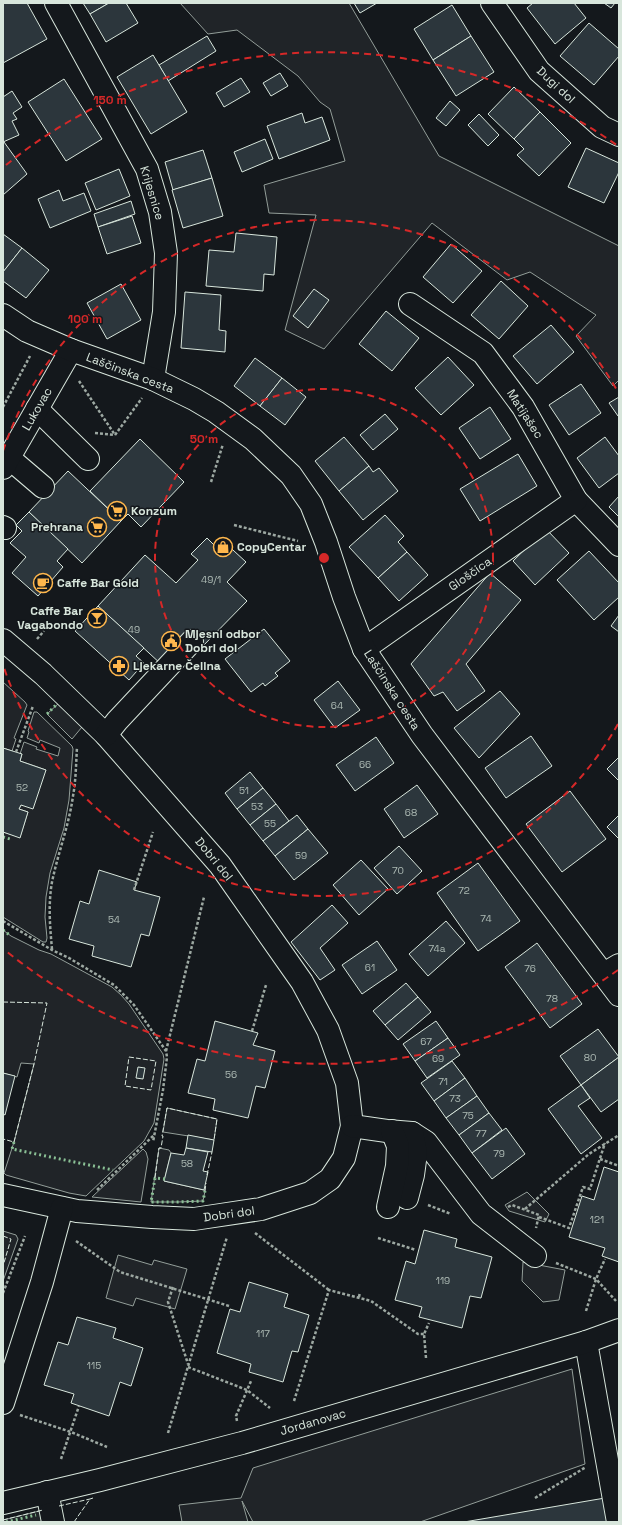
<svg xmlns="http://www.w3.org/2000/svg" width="622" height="1525" font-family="'Space Grotesk',sans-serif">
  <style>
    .green { fill: #202428; stroke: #939e99 }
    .building { fill: #2c363c; stroke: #d8e6dc }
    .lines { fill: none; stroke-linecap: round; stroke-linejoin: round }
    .minor-casing { stroke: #d8e6dc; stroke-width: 24 }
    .major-casing { stroke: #d8e6dc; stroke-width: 24 }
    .path { stroke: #9da8a2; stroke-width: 2.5; stroke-dasharray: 3 2; stroke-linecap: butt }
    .minor { stroke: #14181c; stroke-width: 22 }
    .major { stroke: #14181c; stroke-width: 22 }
    .hedge { stroke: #8ac095; stroke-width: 3; stroke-dasharray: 2 3; stroke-linecap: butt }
    .fence { stroke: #d8e6dc; stroke-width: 1; stroke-dasharray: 5 2; stroke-linecap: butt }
    .ring { fill: none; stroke: #d62828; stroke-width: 2; stroke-dasharray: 7 5 }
    .labels { text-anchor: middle; stroke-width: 3; stroke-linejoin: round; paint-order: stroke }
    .number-label { font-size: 10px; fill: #adbab4 }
    .street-label { font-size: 12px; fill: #d8e6dc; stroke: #14181c }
    .poi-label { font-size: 12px; font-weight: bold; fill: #d8e6dc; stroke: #14181c; text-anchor: start }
    .centre { fill: #d62828; stroke: #14181c; stroke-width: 2 }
    .ring-label { font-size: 12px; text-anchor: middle; font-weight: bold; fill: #d62828; stroke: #14181c; stroke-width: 3; stroke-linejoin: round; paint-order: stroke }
  </style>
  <rect width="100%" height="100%" fill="#14181c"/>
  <g class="green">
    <polygon points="180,3 349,3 439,156 619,246 619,380 613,386 576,336 596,315 530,272 507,280 432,223 324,349 285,330 316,215 269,213 264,185 345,161 330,109 320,102 298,76 237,30 208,34"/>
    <polygon points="3,682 25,702 27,705 14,738 16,739 12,751 3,748"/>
    <polygon points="59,703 82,722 82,727 72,739 47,714"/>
    <polygon points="34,712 37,712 72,746 73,749 69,800 64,828 50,873 46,897 45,917 47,938 46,942 43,942 3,917 3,832 20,837 28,812 19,809 21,805 46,770 20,761 22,754 20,754 24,742 37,747 36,749 58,756 60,748 40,740 39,743 27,738 29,732 28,731"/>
    <polygon points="3,930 11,936 39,950 51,954 112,987 121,995 129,1004 163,1054 164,1059 154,1123 144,1141 86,1196 69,1193 6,1175 4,1173 14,1142 34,1064 21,1063 17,1077 3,1073"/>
    <polygon points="167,1108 217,1119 214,1140 163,1132"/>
    <polygon points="159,1148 169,1150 171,1153 164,1181 204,1190 205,1191 203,1201 178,1202 151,1202"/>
    <polygon points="143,1149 146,1152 148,1159 141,1202 92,1197"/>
    <polygon points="527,1192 549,1214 545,1222 509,1211 505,1205"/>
    <polygon points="3,1231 16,1235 18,1239 3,1281"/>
    <polygon points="118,1255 152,1265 154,1260 187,1269 175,1309 136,1298 133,1306 106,1298"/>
    <polygon points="523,1262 565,1270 559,1300 543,1302 522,1281"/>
    <polygon points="572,1369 585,1464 420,1522 253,1522 242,1501 248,1522 182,1522 179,1505 241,1498 253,1468"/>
    <polygon points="43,1510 45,1522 3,1522 3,1520"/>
  </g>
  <g class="building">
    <polygon points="3,3 27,3 47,39 3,63"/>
    <polygon points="83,3 109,3 90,14"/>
    <polygon points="109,3 126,3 138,23 106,42 90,14"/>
    <polygon points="354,3 377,3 360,13"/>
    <polygon points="533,3 574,3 586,18 555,44 527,8"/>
    <polygon points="604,3 615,3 611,8"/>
    <polygon points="452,5 471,36 433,60 414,29"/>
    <polygon points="589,23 619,49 619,56 594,85 560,56"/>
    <polygon points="207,36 216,51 168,81 159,65"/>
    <polygon points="471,36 494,72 456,96 433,60"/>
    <polygon points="153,55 187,112 151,134 117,77"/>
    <polygon points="280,73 288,86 271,96 263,83"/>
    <polygon points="241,78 250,92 224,107 216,93"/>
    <polygon points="64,79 102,139 66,161 28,102"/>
    <polygon points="514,87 540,112 514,139 488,114"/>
    <polygon points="12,91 22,107 13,113 17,119 12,121 19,135 3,142 3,97"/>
    <polygon points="450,101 460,110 446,126 436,118"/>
    <polygon points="540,112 571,143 539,176 517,155 524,149 514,139"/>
    <polygon points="302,113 305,123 322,117 330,140 279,159 267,126"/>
    <polygon points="479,114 499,135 488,146 468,125"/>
    <polygon points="265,139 273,159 242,172 234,152"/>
    <polygon points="4,142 27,174 3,195 3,143"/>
    <polygon points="586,148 619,163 619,172 604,203 568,187"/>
    <polygon points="203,150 212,178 173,190 165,162"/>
    <polygon points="119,169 130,196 96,210 85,183"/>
    <polygon points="212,178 223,216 183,228 172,190"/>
    <polygon points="59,190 63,201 84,193 91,211 50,228 38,199"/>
    <polygon points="131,201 135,214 98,227 94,214"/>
    <polygon points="132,216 141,243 107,254 98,227"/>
    <polygon points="236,233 277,237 274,275 264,274 263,291 206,286 209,250 234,252"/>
    <polygon points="3,234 22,248 3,272"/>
    <polygon points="451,244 482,271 453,303 423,277"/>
    <polygon points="22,248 49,270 26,298 3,281 3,272"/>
    <polygon points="501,281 528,306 499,339 471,315"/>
    <polygon points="121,284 141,320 107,339 87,303"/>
    <polygon points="314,289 329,300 308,328 293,316"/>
    <polygon points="185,292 221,295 219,330 226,331 225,352 181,348"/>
    <polygon points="386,311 419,338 392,371 359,344"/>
    <polygon points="551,325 574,352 537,384 513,356"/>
    <polygon points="448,357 474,385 441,415 415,388"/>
    <polygon points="255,358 282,378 260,406 234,386"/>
    <polygon points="282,378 306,397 285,425 260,406"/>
    <polygon points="581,384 601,413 569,435 549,405"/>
    <polygon points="619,397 619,415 618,416 609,403"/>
    <polygon points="490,407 511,439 480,459 459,428"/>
    <polygon points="385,414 398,429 373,450 360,435"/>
    <polygon points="344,437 369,466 339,491 315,461"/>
    <polygon points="605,437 619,456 619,473 599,488 577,458"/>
    <polygon points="140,439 184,482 141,527 128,514 121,521 90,491"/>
    <polygon points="518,454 537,486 480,521 460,489"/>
    <polygon points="369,466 373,472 379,468 398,491 363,520 339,491"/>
    <polygon points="68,471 121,521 82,563 29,512"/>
    <polygon points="619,496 619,517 609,507"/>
    <polygon points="29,512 68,549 57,561 63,567 38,596 12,573 26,557 10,543 22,531 16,525"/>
    <polygon points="385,515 404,536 398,542 407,552 378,578 349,547"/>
    <polygon points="546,529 569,553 535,585 513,561"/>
    <polygon points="207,538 215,546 221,539 246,562 227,582 247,601 202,647 190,635 162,665 98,606 145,555 176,583 198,560 191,554"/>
    <polygon points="589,551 619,583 619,597 594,620 557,580"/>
    <polygon points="407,552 428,575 399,601 378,578"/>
    <polygon points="490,573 521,600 466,664 485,691 457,711 443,692 434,696 411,664"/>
    <polygon points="98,606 144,648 136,656 144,663 129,680 75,631"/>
    <polygon points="619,615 619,632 611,626"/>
    <polygon points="264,629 290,661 275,673 278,676 265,686 263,683 251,692 225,659"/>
    <polygon points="338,681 360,710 335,728 314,700"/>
    <polygon points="500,691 520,714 479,758 454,728"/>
    <polygon points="531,736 552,766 506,798 485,768"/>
    <polygon points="376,737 394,763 355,791 336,765"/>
    <polygon points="3,748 22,754 20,761 46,770 33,809 21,805 19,809 28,812 20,838 3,832"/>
    <polygon points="619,757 619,781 607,769"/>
    <polygon points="250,772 263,788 237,809 225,793"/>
    <polygon points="417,785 438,814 404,838 384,809"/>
    <polygon points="263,788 276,804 250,825 237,809"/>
    <polygon points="570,791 606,839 562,872 526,824"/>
    <polygon points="276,804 289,821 263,841 250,825"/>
    <polygon points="297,815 308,829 275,856 263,841"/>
    <polygon points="619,815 619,839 607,827"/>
    <polygon points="308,829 328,853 294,880 275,856"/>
    <polygon points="399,846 422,871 397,894 374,868"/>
    <polygon points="361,860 388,889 359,915 333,885"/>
    <polygon points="478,863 520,921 478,951 437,893"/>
    <polygon points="99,870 137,882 134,890 160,897 149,936 141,934 131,967 92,956 94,946 69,939 80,901 89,904"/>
    <polygon points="332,905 348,923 320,948 335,970 320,980 291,942"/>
    <polygon points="446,921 465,943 428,976 409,954"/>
    <polygon points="377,941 397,970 362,994 342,965"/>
    <polygon points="537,943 582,1004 550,1028 505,967"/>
    <polygon points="406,983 418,997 385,1025 373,1011"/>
    <polygon points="418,997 431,1012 398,1040 385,1025"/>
    <polygon points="215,1021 258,1033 253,1045 275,1051 265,1088 256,1086 248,1118 213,1110 215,1099 188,1093 197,1059 205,1061"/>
    <polygon points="436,1021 448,1038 415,1061 403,1044"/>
    <polygon points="598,1029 619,1057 581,1085 560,1056"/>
    <polygon points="448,1038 460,1055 427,1078 415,1061"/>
    <polygon points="619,1057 619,1099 601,1112 581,1085"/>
    <polygon points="452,1061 465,1078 434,1101 421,1083"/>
    <polygon points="138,1067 145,1068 143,1079 136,1078"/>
    <polygon points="3,1073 15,1076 5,1115 3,1114"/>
    <polygon points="465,1078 477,1096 446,1118 434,1101"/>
    <polygon points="581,1085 590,1098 578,1106 602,1138 581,1154 548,1109"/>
    <polygon points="477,1096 489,1113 459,1135 446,1118"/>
    <polygon points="489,1113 502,1130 472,1153 459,1135"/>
    <polygon points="506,1128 525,1154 492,1179 472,1153"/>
    <polygon points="188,1135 214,1140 212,1152 186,1148"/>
    <polygon points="186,1148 208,1152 203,1171 208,1172 204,1190 164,1181 171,1153 184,1155"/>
    <polygon points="604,1167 619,1172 619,1262 602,1256 605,1248 569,1237 582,1196 594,1200"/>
    <polygon points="424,1230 457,1239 455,1247 492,1257 481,1298 470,1296 462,1328 419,1317 422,1307 395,1300 406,1261 415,1264"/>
    <polygon points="249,1282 288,1294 284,1307 309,1315 298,1352 292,1351 283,1382 249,1372 251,1364 217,1353 230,1309 240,1312"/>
    <polygon points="77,1317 116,1328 113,1338 143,1348 131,1386 120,1382 109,1416 71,1403 74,1394 44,1385 58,1342 68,1345"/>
    <polygon points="605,1498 609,1522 464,1522"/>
  </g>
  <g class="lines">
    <defs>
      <g id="minor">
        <polyline points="56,3 147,169 160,212 166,253 164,312 153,379"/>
        <polyline points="492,3 539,71 602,127 619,135"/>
        <polyline points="410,304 483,353 523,407 576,500 619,545"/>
        <polyline points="37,409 88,459"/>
        <polyline points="9,458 43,487"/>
        <polyline points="3,468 71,350"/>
        <polyline points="3,527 5,528"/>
        <polyline points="3,640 43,674 106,735 220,865 302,982 328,1030 347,1083 352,1126 344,1158 330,1179 310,1193 261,1209 194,1219 152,1217 77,1211 3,1195"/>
        <polyline points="364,649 576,500"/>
        <polyline points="106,735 117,721 192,641"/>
        <polyline points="604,974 619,965"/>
        <polyline points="352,1126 387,1131 412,1133 426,1142 481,1214 535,1256"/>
        <polyline points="407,1198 413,1175 416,1153 412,1133"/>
        <polyline points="388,1207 397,1166 398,1146 392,1131"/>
        <polyline points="586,1342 618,1522"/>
        <polyline points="3,1403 42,1282 62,1208"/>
        <polyline points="47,1492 53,1522"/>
      </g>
      <g id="major">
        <polyline points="3,315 27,331 71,350 153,379 194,399 216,412 253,439 291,475 311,504 326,542 344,597 364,649 422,735 619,995"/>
        <polyline points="3,1503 100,1480 242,1443 586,1342 619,1330"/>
      </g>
    </defs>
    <use href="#minor" class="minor-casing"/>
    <use href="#major" class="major-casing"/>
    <g class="path">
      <polyline points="79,381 115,435"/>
      <polyline points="3,407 30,356"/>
      <polyline points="95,433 115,435"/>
      <polyline points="115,435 142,398"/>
      <polyline points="211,482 223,444"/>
      <polyline points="234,525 298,541"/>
      <polyline points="37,639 44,631"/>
      <polyline points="16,752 33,706"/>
      <polyline points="134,890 153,832"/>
      <polyline points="3,921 52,950 69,958 114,985 134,1005 166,1051 167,1057 163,1090 153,1142"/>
      <path d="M52 949C50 927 48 905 52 882 58 853 69 825 73 796 76 780 76 763 77 747"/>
      <polyline points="252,1031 266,985"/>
      <polyline points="166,1051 204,897"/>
      <polyline points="600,1159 619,1166"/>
      <polyline points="97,1190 154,1135"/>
      <polyline points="428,1205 451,1214"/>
      <polyline points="508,1207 512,1205 539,1215 536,1228"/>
      <polyline points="525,1209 589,1154 619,1135"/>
      <polyline points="539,1217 569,1228 583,1187 590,1189 605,1143"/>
      <polyline points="255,1233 329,1290"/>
      <polyline points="378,1238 416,1250"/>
      <polyline points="76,1241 120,1272 229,1306"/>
      <polyline points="556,1263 596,1279 616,1301"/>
      <polyline points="173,1287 168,1302 188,1364"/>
      <polyline points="3,1293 25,1236"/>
      <polyline points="359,1297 360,1292"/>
      <polyline points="586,1311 596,1279 605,1259"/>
      <polyline points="426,1358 424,1334 429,1323"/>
      <polyline points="188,1367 247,1390 270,1408"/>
      <polyline points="294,1401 329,1290 371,1301 418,1334 424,1334"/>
      <polyline points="20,1415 71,1432 107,1447"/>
      <polyline points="237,1421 236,1416 251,1381"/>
      <polyline points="168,1433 227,1237"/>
      <polyline points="61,1459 79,1406"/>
      <polyline points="535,1498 586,1467"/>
    </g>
    <use href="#minor" class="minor"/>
    <use href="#major" class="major"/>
    <g class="hedge">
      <polyline points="47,714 57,704"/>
      <polyline points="3,837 10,839"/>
      <polyline points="3,930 11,936"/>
      <polyline points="14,1142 12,1149 113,1170"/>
      <polyline points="165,1179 155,1178 151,1202 178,1202 203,1201 205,1191"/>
      <polyline points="6,1522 36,1515"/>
    </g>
    <g class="fence">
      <polyline points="3,1002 47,1003 34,1064 14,1142 3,1139"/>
      <polygon points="129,1057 156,1061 151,1090 125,1086"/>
      <polyline points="207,1175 212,1152"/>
      <polyline points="155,1178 159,1148 161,1148 163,1136 162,1136 167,1108 217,1119 214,1140"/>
      <polyline points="205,1191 206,1183"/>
      <polyline points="3,1236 11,1239 3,1266"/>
      <polyline points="59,1506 90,1499"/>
      <polyline points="3,1520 43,1510"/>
      <polyline points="74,1522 90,1499 93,1498"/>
    </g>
  </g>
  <g class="ring">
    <circle cx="324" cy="558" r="169"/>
    <path d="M618 724A338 338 0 0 1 3 665M3 451A338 338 0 0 1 618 392"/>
    <path d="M618 970A506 506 0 0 1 6 951M6 165A506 506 0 0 1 618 146"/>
  </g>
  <defs>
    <symbol id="supermarket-ring" viewBox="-11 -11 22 22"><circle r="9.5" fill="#14181c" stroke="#ffb74d" stroke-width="1.5"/><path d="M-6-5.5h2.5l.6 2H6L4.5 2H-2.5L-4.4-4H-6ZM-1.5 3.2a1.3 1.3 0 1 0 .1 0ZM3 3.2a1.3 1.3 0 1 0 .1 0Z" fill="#ffb74d"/></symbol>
    <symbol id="shop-ring" viewBox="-11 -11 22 22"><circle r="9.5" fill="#14181c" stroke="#ffb74d" stroke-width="1.5"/><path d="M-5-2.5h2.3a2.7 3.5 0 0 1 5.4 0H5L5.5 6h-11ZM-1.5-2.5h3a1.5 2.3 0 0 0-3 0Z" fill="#ffb74d"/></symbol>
    <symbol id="cafe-ring" viewBox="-11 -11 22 22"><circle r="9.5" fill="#14181c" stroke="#ffb74d" stroke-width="1.5"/><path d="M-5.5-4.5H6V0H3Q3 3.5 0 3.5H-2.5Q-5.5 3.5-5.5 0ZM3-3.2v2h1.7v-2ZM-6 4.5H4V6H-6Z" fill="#ffb74d"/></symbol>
    <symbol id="bar-ring" viewBox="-11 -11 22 22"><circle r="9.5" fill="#14181c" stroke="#ffb74d" stroke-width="1.5"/><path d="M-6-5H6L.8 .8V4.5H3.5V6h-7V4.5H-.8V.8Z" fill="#ffb74d"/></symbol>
    <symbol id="civic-ring" viewBox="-11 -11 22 22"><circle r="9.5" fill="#14181c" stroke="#ffb74d" stroke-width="1.5"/><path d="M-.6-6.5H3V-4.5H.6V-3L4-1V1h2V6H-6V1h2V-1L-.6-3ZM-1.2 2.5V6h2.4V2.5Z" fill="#ffb74d"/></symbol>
    <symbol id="pharmacy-ring" viewBox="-11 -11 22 22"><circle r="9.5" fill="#14181c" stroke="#ffb74d" stroke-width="1.5"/><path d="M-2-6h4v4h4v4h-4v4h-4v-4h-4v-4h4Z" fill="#ffb74d"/></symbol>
  </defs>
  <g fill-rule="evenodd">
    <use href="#supermarket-ring" x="106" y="500" width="22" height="22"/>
    <use href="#supermarket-ring" x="86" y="516" width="22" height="22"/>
    <use href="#shop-ring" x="212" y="536" width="22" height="22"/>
    <use href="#cafe-ring" x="32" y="572" width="22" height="22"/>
    <use href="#bar-ring" x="86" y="607" width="22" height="22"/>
    <use href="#civic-ring" x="160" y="630" width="22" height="22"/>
    <use href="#pharmacy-ring" x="108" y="655" width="22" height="22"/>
  </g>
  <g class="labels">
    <g class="number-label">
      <text x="211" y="583">49/1</text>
      <text x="134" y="633">49</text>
      <text x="337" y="709">64</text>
      <text x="365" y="768">66</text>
      <text x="22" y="791">52</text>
      <text x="244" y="794">51</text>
      <text x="257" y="810">53</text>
      <text x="411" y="816">68</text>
      <text x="270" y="827">55</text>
      <text x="301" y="859">59</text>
      <text x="398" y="874">70</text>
      <text x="464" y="894">72</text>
      <text x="486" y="922">74</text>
      <text x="114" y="923">54</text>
      <text x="437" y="952">74a</text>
      <text x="370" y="971">61</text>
      <text x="530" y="972">76</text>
      <text x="552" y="1002">78</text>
      <text x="426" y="1045">67</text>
      <text x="590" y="1061">80</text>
      <text x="438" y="1062">69</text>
      <text x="231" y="1078">56</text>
      <text x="443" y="1085">71</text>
      <text x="455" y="1102">73</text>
      <text x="468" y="1119">75</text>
      <text x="481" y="1137">77</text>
      <text x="499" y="1157">79</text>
      <text x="187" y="1167">58</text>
      <text x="597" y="1223">121</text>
      <text x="443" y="1284">119</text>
      <text x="263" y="1337">117</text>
      <text x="94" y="1369">115</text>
    </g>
    <g class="street-label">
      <text transform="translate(556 85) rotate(43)" y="4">Dugi dol</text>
      <text transform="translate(152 193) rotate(73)" y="4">Krijesnice</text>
      <text transform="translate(130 373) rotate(21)" y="4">Laščinska cesta</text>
      <text transform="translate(37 409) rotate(-60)" y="4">Lukovac</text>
      <text transform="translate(525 414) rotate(57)" y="4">Matijašec</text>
      <text transform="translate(470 574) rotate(-35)" y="4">Gloščica</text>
      <text transform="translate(392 690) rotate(57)" y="4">Laščinska cesta</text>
      <text transform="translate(214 859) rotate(51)" y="4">Dobri dol</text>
      <text transform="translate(229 1214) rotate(-8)" y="4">Dobri dol</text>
      <text transform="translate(313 1422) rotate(-16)" y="4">Jordanovac</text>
    </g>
    <g class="poi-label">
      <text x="131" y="515">Konzum</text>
      <text x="83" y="531" text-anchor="end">Prehrana</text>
      <text x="237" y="551">CopyCentar</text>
      <text x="57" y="587">Caffe Bar Gold</text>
      <text x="83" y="615" text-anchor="end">Caffe Bar<tspan x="83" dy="14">Vagabondo</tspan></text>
      <text x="185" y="638">Mjesni odbor<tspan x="185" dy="14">Dobri dol</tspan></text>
      <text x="133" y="670">Ljekarne Čelina</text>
    </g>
  </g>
  <circle cx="324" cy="558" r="6" class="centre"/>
  <g class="ring-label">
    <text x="110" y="104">150 m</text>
    <text x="85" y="323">100 m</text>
    <text x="204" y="443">50 m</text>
  </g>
  <rect width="622" height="1525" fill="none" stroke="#d8e6dc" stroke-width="8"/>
</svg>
